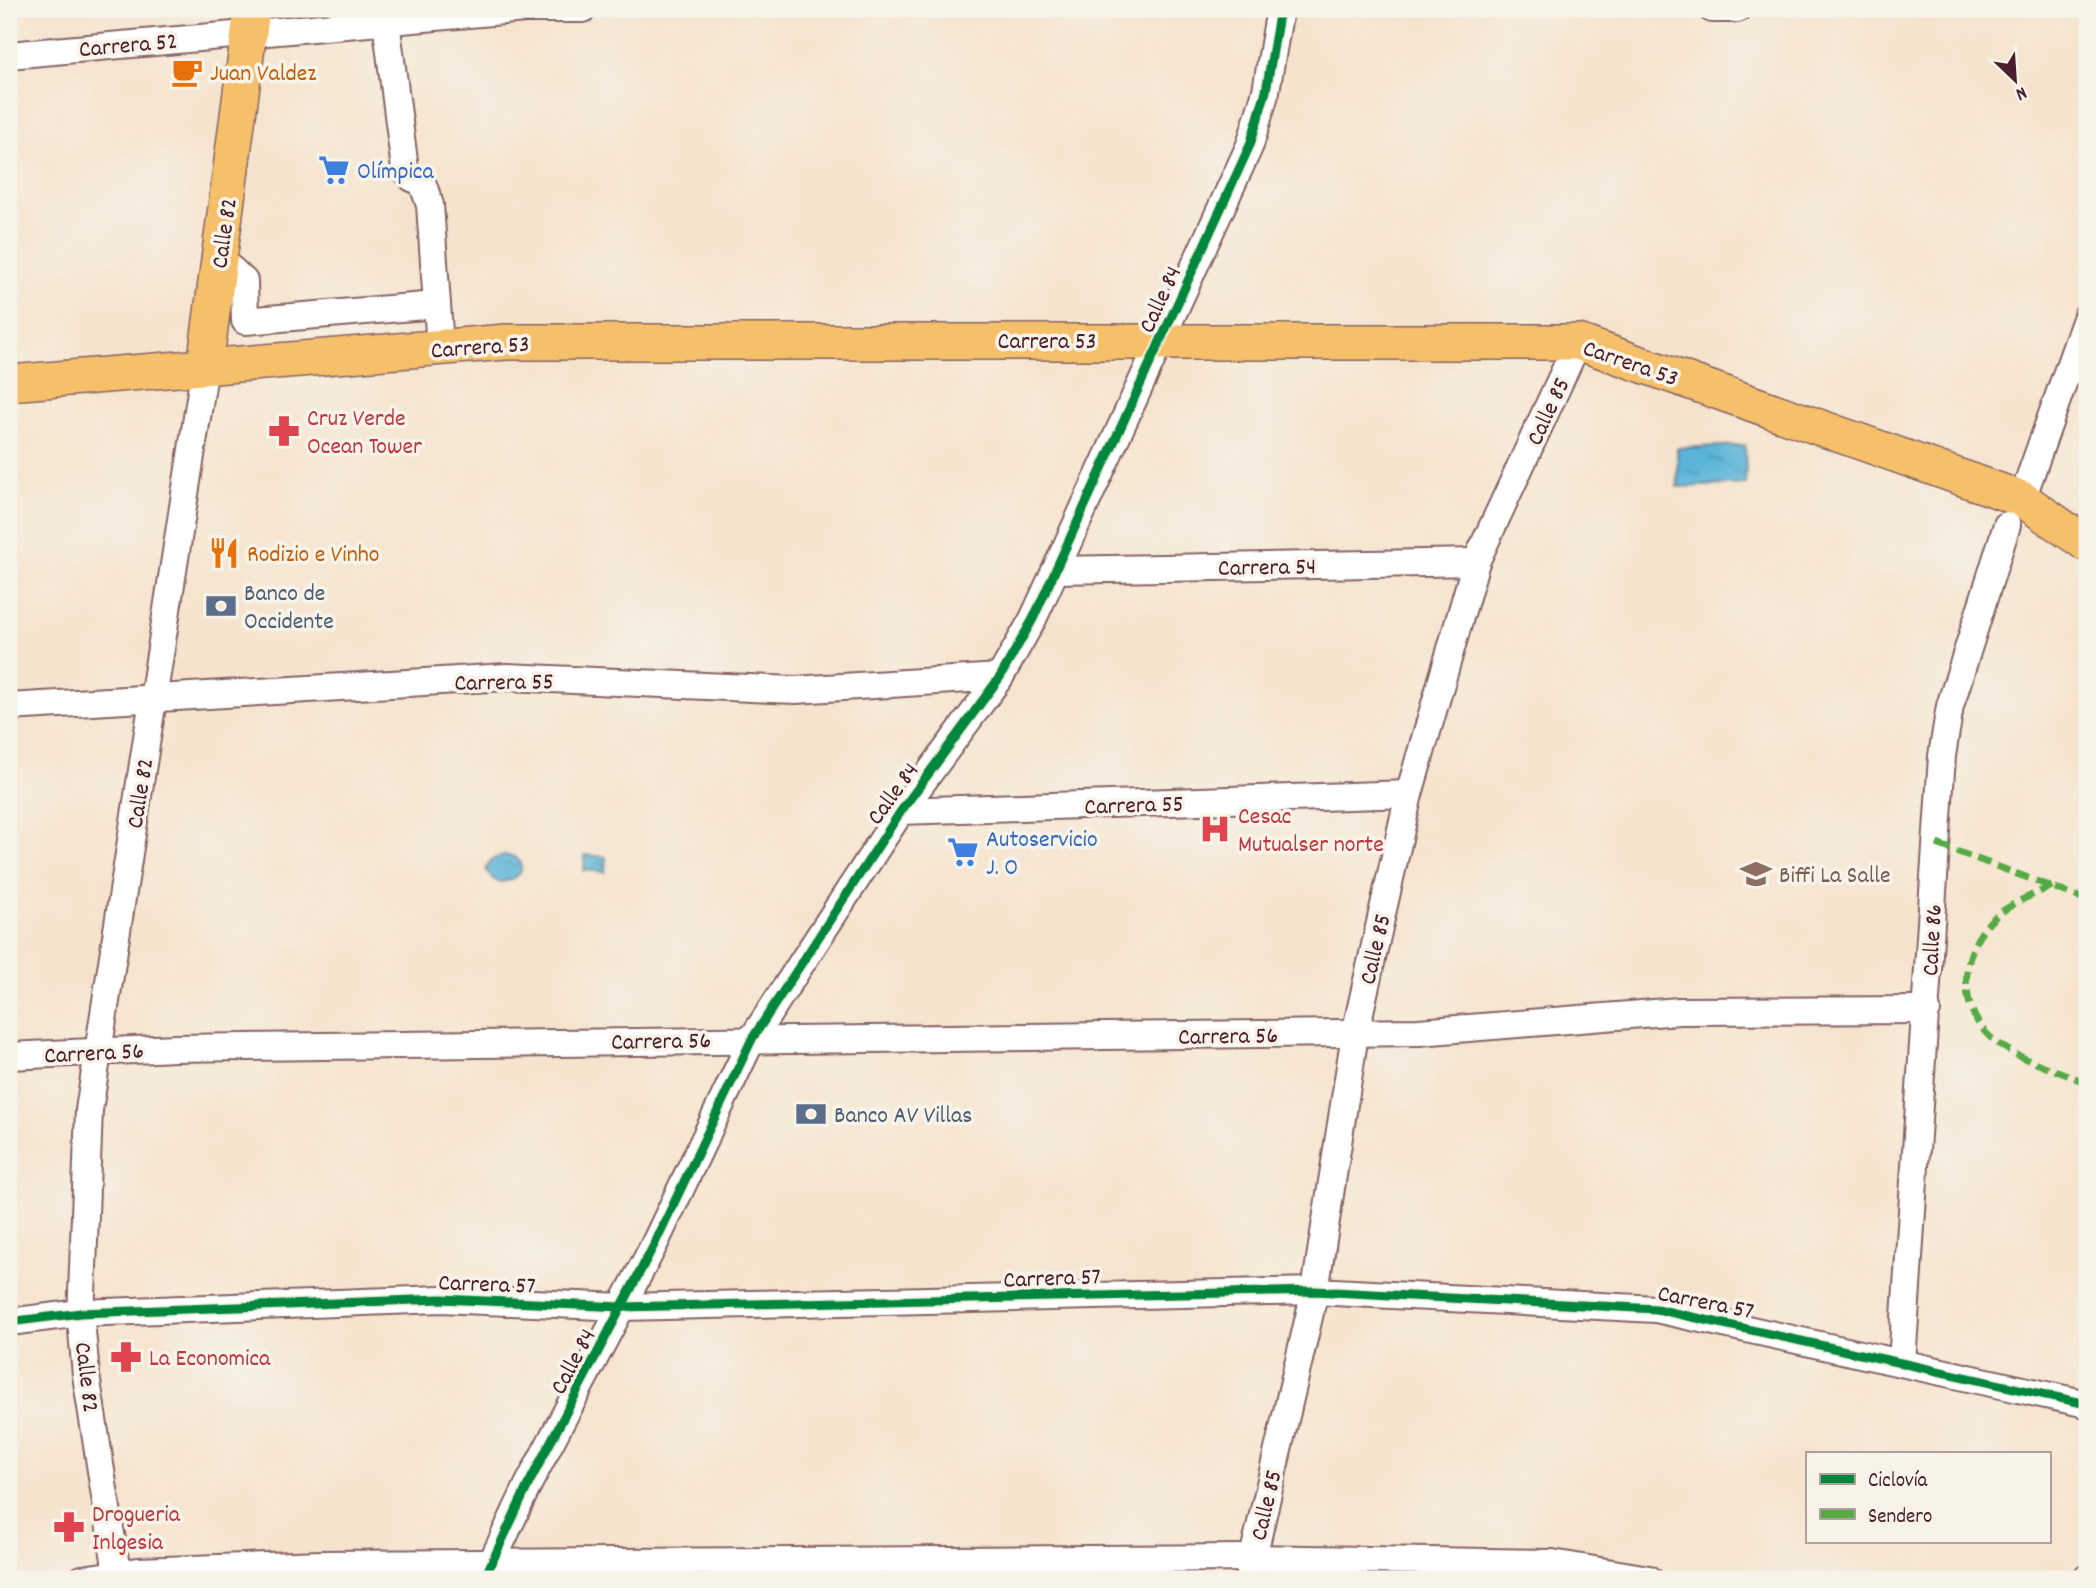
<svg xmlns="http://www.w3.org/2000/svg" width="2096" height="1588" font-family="Dekko,sans-serif">
  <style>
    .water { fill: url(#water-ripples); stroke: #526a82; stroke-width: 2 }
    .lines { fill: none; stroke-linecap: round; stroke-linejoin: round }
    .minor-casing { stroke: #866464; stroke-width: 30 }
    .major-casing { stroke: #866464; stroke-width: 38 }
    .minor { stroke: #fff; stroke-width: 26 }
    .major { stroke: #f6c06b; stroke-width: 35 }
    .quiet { stroke: #57aa44; stroke-width: 7; stroke-dasharray: 14 7; stroke-linecap: butt }
    .cycleway-casing { stroke: #f7f3e8; stroke-width: 13 }
    .cycleway { stroke: #00873e; stroke-width: 9 }
    .labels { text-anchor: middle; stroke-width: 7; stroke-linejoin: round; paint-order: stroke }
    .street-label { font-size: 24px; fill: #4a1f2b; stroke: #f7f3e8 }
    .food-label { font-size: 24px; fill: #c56008; stroke: #f7f3e8; text-anchor: start }
    .shop-label { font-size: 24px; fill: #366cbe; stroke: #f7f3e8; text-anchor: start }
    .health-label { font-size: 24px; fill: #be3a42; stroke: #f7f3e8; text-anchor: start }
    .service-label { font-size: 24px; fill: #4e5e75; stroke: #f7f3e8; text-anchor: start }
    .education-label { font-size: 24px; fill: #785e54; stroke: #f7f3e8; text-anchor: start }
  </style>
  <defs>
    <pattern id="water-ripples" width="26" height="14" patternUnits="userSpaceOnUse" patternTransform="scale(1.75)"><rect width="26" height="14" fill="#5ab4d8"/><path d="M2 4q2-2 4 0t4 0M15 11q2-2 4 0t4 0" fill="none" stroke="#4c92af"/></pattern>
  </defs>
  <rect width="100%" height="100%" fill="#f7f3e8"/>
  <filter id="ink" filterUnits="userSpaceOnUse"><feTurbulence type="fractalNoise" baseFrequency=".0143" numOctaves="2"/><feDisplacementMap in="SourceGraphic" scale="14" xChannelSelector="R" yChannelSelector="G"/><feConvolveMatrix kernelMatrix="1 2 1 2 8 2 1 2 1" color-interpolation-filters="sRGB"/></filter>
  <filter id="wash" filterUnits="userSpaceOnUse"><feTurbulence type="fractalNoise" baseFrequency=".00686" numOctaves="4" result="noise"/><feDisplacementMap in="SourceGraphic" scale="28" xChannelSelector="R" yChannelSelector="G"/><feGaussianBlur stdDeviation="1.57" result="paint"/><feColorMatrix in="noise" values="0 0 0 0 0 0 0 0 0 0 0 0 0 0 0 0 0 1.4 0 .05"/><feComposite in="paint" operator="in"/></filter>
  <g filter="url(#wash)">
    <rect width="100%" height="100%" fill="#f5e3cd"/>
    <g class="water">
      <polygon points="1745,445 1746,484 1678,487 1677,448"/>
      <path d="M504 855 515 857 521 863V871C510 884 493 887 486 869L491 860Z"/>
      <polygon points="585,855 606,857 605,872 584,870"/>
    </g>
  </g>
  <g filter="url(#ink)">
    <g class="lines">
      <defs>
        <g id="minor">
          <polyline points="1712,9 1737,9"/>
          <polyline points="386,21 405,169 412,178 422,182 430,205 440,347"/>
          <polyline points="9,55 525,9 583,9"/>
          <polyline points="220,259 244,281 245,321 437,305"/>
          <polyline points="2022,499 2087,316"/>
          <polyline points="1057,570 1476,562"/>
          <polyline points="9,707 507,677 795,690 1000,677"/>
          <polyline points="901,811 1409,794"/>
          <polyline points="9,1056 175,1048 1419,1032 1679,1011 1927,1010"/>
          <polyline points="9,1322 81,1313 441,1299 622,1307 1315,1291 1656,1309 2087,1404"/>
          <polyline points="1902,1363 1942,756 1950,706 2007,525"/>
          <polyline points="82,1579 138,1571 321,1564 1252,1558 1552,1563 1649,1579"/>
          <polyline points="118,1579 86,1375 81,1320 89,1110 205,366"/>
          <polyline points="484,1579 528,1485 654,1245 752,1039 901,811 1000,677 1033,619 1250,145 1266,91 1280,9"/>
          <polyline points="1248,1579 1315,1291 1355,1034 1409,794 1476,562 1578,342"/>
          <polyline points="2087,1579 2087,1578"/>
        </g>
        <g id="major">
          <polyline points="205,366 252,9"/>
          <polyline points="9,383 506,342 1578,342 2022,499 2087,544"/>
        </g>
      </defs>
      <use href="#minor" class="minor-casing"/>
      <use href="#major" class="major-casing"/>
      <use href="#minor" class="minor"/>
      <use href="#major" class="major"/>
      <g class="quiet">
        <polyline points="1937,844 2087,900"/>
        <path d="M2052 886C2033 895 2011 903 1995 917 1960 948 1956 1005 1990 1037 2015 1060 2057 1069 2087 1083"/>
      </g>
      <defs>
        <g id="cycleway">
          <polyline points="9,1322 81,1313 441,1299 622,1307 1315,1291 1656,1309 2087,1404"/>
          <polyline points="484,1579 528,1485 654,1245 752,1039 901,811 1000,677 1033,619 1250,145 1266,91 1280,9"/>
        </g>
      </defs>
      <use href="#cycleway" class="cycleway-casing"/>
      <use href="#cycleway" class="cycleway"/>
    </g>
  </g>
  <defs>
    <symbol id="cafe-bare" viewBox="-9 -9 18 18"><path d="M-5.5-4.5H6V0H3Q3 3.5 0 3.5H-2.5Q-5.5 3.5-5.5 0ZM3-3.2v2h1.7v-2ZM-6 4.5H4V6H-6Z" fill="#e8710a" stroke="#f7f3e8" stroke-width="2.5" paint-order="stroke"/></symbol>
    <symbol id="supermarket-bare" viewBox="-9 -9 18 18"><path d="M-6-5.5h2.5l.6 2H6L4.5 2H-2.5L-4.4-4H-6ZM-1.5 3.2a1.3 1.3 0 1 0 .1 0ZM3 3.2a1.3 1.3 0 1 0 .1 0Z" fill="#3f7fe0" stroke="#f7f3e8" stroke-width="2.5" paint-order="stroke"/></symbol>
    <symbol id="pharmacy-bare" viewBox="-9 -9 18 18"><path d="M-2-6h4v4h4v4h-4v4h-4v-4h-4v-4h4Z" fill="#e0444e" stroke="#f7f3e8" stroke-width="2.5" paint-order="stroke"/></symbol>
    <symbol id="restaurant-bare" viewBox="-9 -9 18 18"><path d="M-5-6h1v4h1v-4h1v4h1v-4h1v5L-1.5 .5V6h-2V.5L-5-1ZM5-6V6H3V1.5H1.5Q1.5-4 5-6Z" fill="#e8710a" stroke="#f7f3e8" stroke-width="2.5" paint-order="stroke"/></symbol>
    <symbol id="bank-bare" viewBox="-9 -9 18 18"><path d="M-6-4H6V4H-6ZM0-2.3a2.3 2.3 0 1 0 0 4.6a2.3 2.3 0 1 0 0-4.6Z" fill="#5c6f8a" stroke="#f7f3e8" stroke-width="2.5" paint-order="stroke"/></symbol>
    <symbol id="hospital-bare" viewBox="-9 -9 18 18"><path d="M-5-5h3v3.5h4V-5h3V5h-3V1.5h-4V5h-3Z" fill="#e0444e" stroke="#f7f3e8" stroke-width="2.5" paint-order="stroke"/></symbol>
    <symbol id="school-bare" viewBox="-9 -9 18 18"><path d="M0-5L7-2L0 1L-7-2ZM-4 1L0 2.5L4 1V4Q0 6-4 4Z" fill="#8d6e63" stroke="#f7f3e8" stroke-width="2.5" paint-order="stroke"/></symbol>
  </defs>
  <g fill-rule="evenodd">
    <use href="#cafe-bare" x="165" y="50" width="44" height="44"/>
    <use href="#supermarket-bare" x="312" y="148" width="44" height="44"/>
    <use href="#pharmacy-bare" x="262" y="409" width="44" height="44"/>
    <use href="#restaurant-bare" x="202" y="531" width="44" height="44"/>
    <use href="#bank-bare" x="199" y="584" width="44" height="44"/>
    <use href="#hospital-bare" x="1193" y="807" width="44" height="44"/>
    <use href="#supermarket-bare" x="941" y="830" width="44" height="44"/>
    <use href="#school-bare" x="1734" y="852" width="44" height="44"/>
    <use href="#bank-bare" x="789" y="1092" width="44" height="44"/>
    <use href="#pharmacy-bare" x="104" y="1335" width="44" height="44"/>
    <use href="#pharmacy-bare" x="47" y="1505" width="44" height="44"/>
  </g>
  <g class="labels">
    <g class="street-label">
      <text transform="translate(128 44) rotate(-5)" y="8">Carrera 52</text>
      <text transform="translate(223 233) rotate(-82)" y="8">Calle 82</text>
      <text transform="translate(1159 299) rotate(-65)" y="8">Calle 84</text>
      <text x="1047" y="348">Carrera 53</text>
      <text transform="translate(480 346) rotate(-4)" y="8">Carrera 53</text>
      <text transform="translate(1631 362) rotate(19)" y="8">Carrera 53</text>
      <text transform="translate(1547 411) rotate(-65)" y="8">Calle 85</text>
      <text transform="translate(1267 566) rotate(-1)" y="8">Carrera 54</text>
      <text transform="translate(504 681) rotate(-1)" y="8">Carrera 55</text>
      <text transform="translate(139 793) rotate(-81)" y="8">Calle 82</text>
      <text transform="translate(892 793) rotate(-54)" y="8">Calle 84</text>
      <text transform="translate(1134 804) rotate(-2)" y="8">Carrera 55</text>
      <text transform="translate(1931 940) rotate(-87)" y="8">Calle 86</text>
      <text transform="translate(1374 949) rotate(-77)" y="8">Calle 85</text>
      <text transform="translate(1228 1035) rotate(-1)" y="8">Carrera 56</text>
      <text transform="translate(661 1040) rotate(-1)" y="8">Carrera 56</text>
      <text transform="translate(94 1052) rotate(-3)" y="8">Carrera 56</text>
      <text transform="translate(1052 1277) rotate(-2)" y="8">Carrera 57</text>
      <text transform="translate(487 1283) rotate(2)" y="8">Carrera 57</text>
      <text transform="translate(1706 1301) rotate(11)" y="8">Carrera 57</text>
      <text transform="translate(572 1361) rotate(-62)" y="8">Calle 84</text>
      <text transform="translate(88 1377) rotate(83)" y="8">Calle 82</text>
      <text transform="translate(1265 1505) rotate(-77)" y="8">Calle 85</text>
    </g>
    <g class="food-label">
      <text x="210" y="80">Juan Valdez</text>
      <text x="247" y="561">Rodizio e Vinho</text>
    </g>
    <g class="shop-label">
      <text x="357" y="178">Olímpica</text>
      <text x="986" y="846">Autoservicio<tspan x="986" dy="28">J. O</tspan></text>
    </g>
    <g class="health-label">
      <text x="307" y="425">Cruz Verde<tspan x="307" dy="28">Ocean Tower</tspan></text>
      <text x="1238" y="823">Cesac<tspan x="1238" dy="28">Mutualser norte</tspan></text>
      <text x="149" y="1365">La Economica</text>
      <text x="92" y="1521">Drogueria<tspan x="92" dy="28">Inlgesia</tspan></text>
    </g>
    <g class="service-label">
      <text x="244" y="600">Banco de<tspan x="244" dy="28">Occidente</tspan></text>
      <text x="834" y="1122">Banco AV Villas</text>
    </g>
    <g class="education-label">
      <text x="1779" y="882">Biffi La Salle</text>
    </g>
  </g>
  <rect width="2096" height="1588" fill="none" stroke="#f7f3e8" stroke-width="35"/>
  <rect x="1806" y="1452" width="245" height="91" fill="#f7f3e8" stroke="#b29e9c" stroke-width="2"/>
  <rect x="1820" y="1474" width="35" height="10" fill="#00873e" stroke="#b29e9c" stroke-width="2"/>
  <text x="1868" y="1486" font-size="21" fill="#4a1f2b">Ciclovía</text>
  <rect x="1820" y="1509" width="35" height="10" fill="#57aa44" stroke="#b29e9c" stroke-width="2"/>
  <text x="1868" y="1522" font-size="21" fill="#4a1f2b">Sendero</text>
  <g transform="translate(2015 80) rotate(155)" stroke="#f7f3e8" stroke-width="5" paint-order="stroke">
  <path d="M0-5L12 26L0 18L-12 26Z" fill="#4a1f2b"/>
  <text y="-10" font-size="19" font-weight="bold" text-anchor="middle" fill="#4a1f2b">N</text>
  </g>
</svg>
